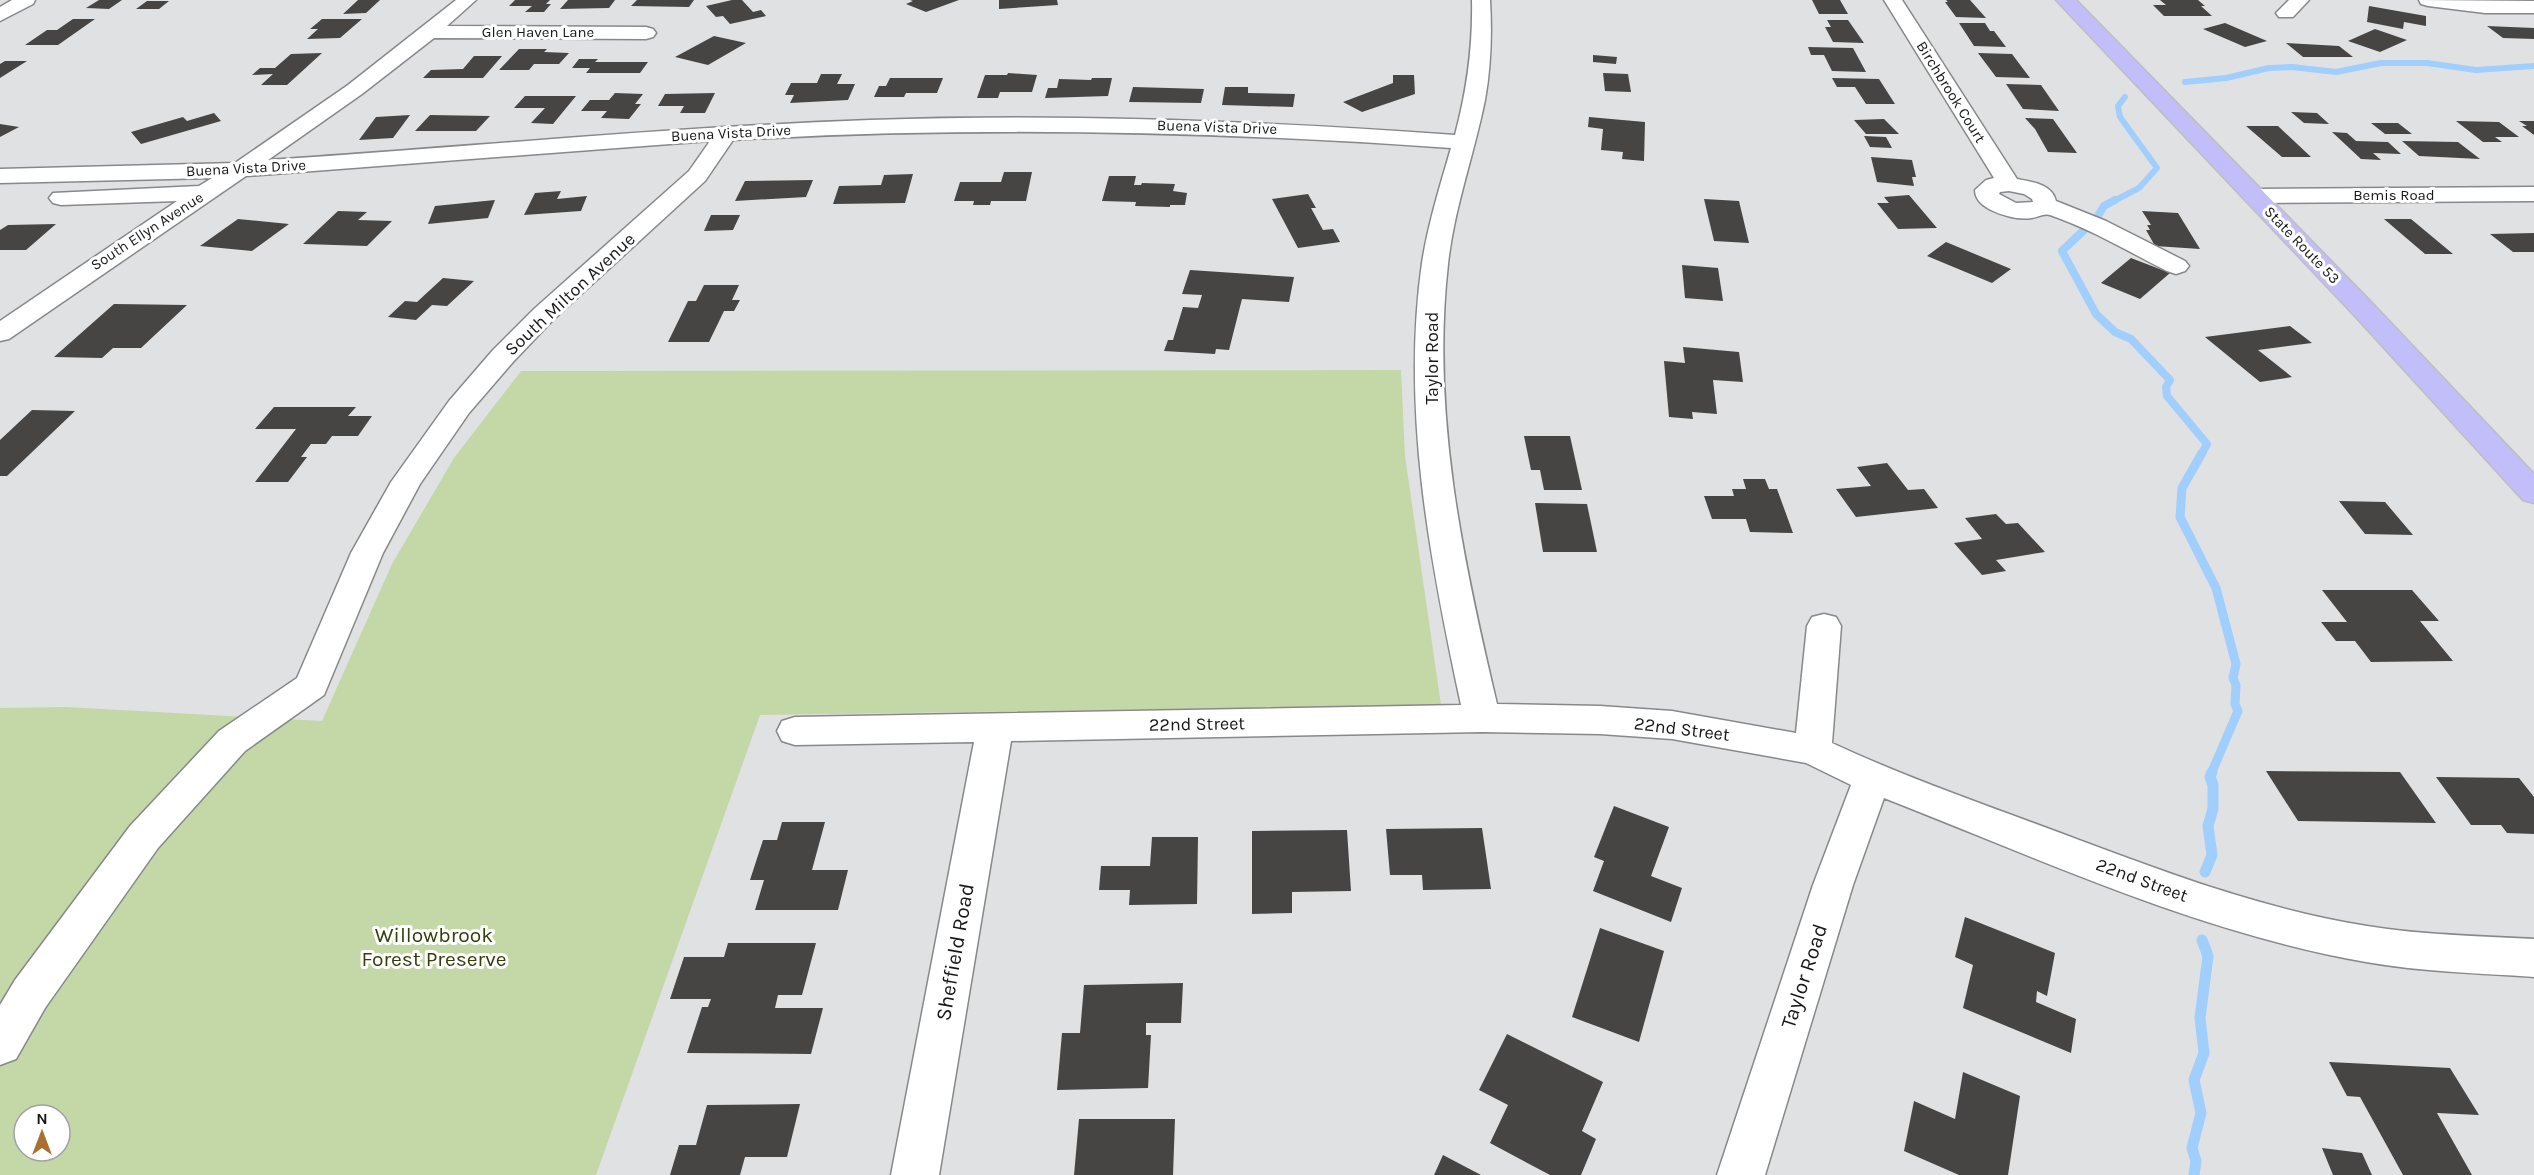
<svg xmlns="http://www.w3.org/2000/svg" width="2534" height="1175" font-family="Karla,sans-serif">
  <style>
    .green { fill: #c4d7a7; fill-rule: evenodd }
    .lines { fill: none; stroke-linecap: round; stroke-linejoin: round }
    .stream-far3 { stroke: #a0cefd; stroke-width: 6 }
    .stream-far2 { stroke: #a0cefd; stroke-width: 8 }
    .stream-far1 { stroke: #a0cefd; stroke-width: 9 }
    .stream { stroke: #a0cefd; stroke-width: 11 }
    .building { fill: #474543 }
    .minor-casing { stroke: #87888a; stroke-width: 3 }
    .major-casing { stroke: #bebebe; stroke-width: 3 }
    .minor { fill: #fff; fill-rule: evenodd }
    .major { fill: #c2bef9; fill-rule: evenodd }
    .labels { text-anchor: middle; stroke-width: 6; stroke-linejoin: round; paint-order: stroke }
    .far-street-label { font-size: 15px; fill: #171718; stroke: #fff }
    .street-label { font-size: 18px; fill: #171718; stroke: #fff }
    .near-park-label { font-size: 21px; fill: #304008; stroke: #fff }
    .near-street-label { font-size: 21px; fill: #171718; stroke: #fff }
  </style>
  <rect width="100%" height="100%" fill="#e0e1e3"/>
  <path class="green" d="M1401 370 1405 456 1441 705 760 715 596 1175H0V708L66 707 322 721 392 564 454 458 521 371ZM24 1115H60V1151H24Z"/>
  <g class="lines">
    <g class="stream-far3">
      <polyline points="2185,82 2226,78 2269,68 2292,67 2336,72 2381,63 2427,63 2476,70 2534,66"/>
      <polyline points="2112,202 2139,188 2157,168 2120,117 2118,106 2125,97"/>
    </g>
    <g class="stream-far2">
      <polyline points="2096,219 2104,206 2115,200"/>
      <polyline points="2084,230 2062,251 2096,314 2115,332 2131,339 2170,380 2166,387 2167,396 2207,444 2201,455"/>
    </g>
    <polyline class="stream-far1" points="2202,453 2182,488 2180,517 2216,588 2236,664 2233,678 2236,685 2235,704 2238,711 2211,774"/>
    <g class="stream">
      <polyline points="2205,872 2212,855 2208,826 2213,809 2213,785 2210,777 2212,772"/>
      <polyline points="2194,1175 2196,1161 2192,1148 2201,1113 2194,1080 2204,1053 2200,1018 2208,956 2202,940"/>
    </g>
  </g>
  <g class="building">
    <polygon points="99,0 122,0 109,9 86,8"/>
    <polygon points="358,0 380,0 366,13 343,14"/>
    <polygon points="515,0 550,0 546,4 551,4 544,12 525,12 532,6 509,6"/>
    <polygon points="568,0 615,0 609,8 560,9"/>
    <polygon points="637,0 694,0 689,7 631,6"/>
    <polygon points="732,0 742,0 753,12 761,10 766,16 730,24 723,16 716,17 706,6"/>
    <polygon points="910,0 959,0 926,12 906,4 913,1"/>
    <polygon points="999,0 1057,0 1058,5 999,9"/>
    <polygon points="1812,0 1840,0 1848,14 1819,14"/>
    <polygon points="1946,0 1970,0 1986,18 1956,17 1945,2 1948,2"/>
    <polygon points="2160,0 2198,0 2205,6 2201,6 2212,16 2164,16 2153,5 2166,5"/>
    <polygon points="147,1 169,1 159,9 136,9"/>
    <polygon points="2369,6 2426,16 2426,26 2404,22 2403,29 2367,22"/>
    <polygon points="73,19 95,19 58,45 25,45 47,30 57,30"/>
    <polygon points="322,19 362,19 340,38 307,39 318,29 310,29"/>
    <polygon points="1827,20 1848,20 1864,43 1833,42 1825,27 1831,27"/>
    <polygon points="1959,23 1985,23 1990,31 1994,31 2006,47 1974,46"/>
    <polygon points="2225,23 2267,41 2245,47 2203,29"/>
    <polygon points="2487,26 2534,28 2534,39 2503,38"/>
    <polygon points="2375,29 2407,40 2380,52 2348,41"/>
    <polygon points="714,36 746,43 708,65 675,57"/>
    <polygon points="2286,43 2339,46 2353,57 2303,57"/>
    <polygon points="1808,47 1853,48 1866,72 1832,71 1824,55 1811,55"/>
    <polygon points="519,49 547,49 544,52 569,53 559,64 534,64 529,70 499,70"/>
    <polygon points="322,53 287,85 261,85 273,74 252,75 260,68 275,68 291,54"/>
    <polygon points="1978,53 2012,54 2030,78 1996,77"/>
    <polygon points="1593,55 1617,57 1616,64 1593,62"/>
    <polygon points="474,56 502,56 483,78 423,78 431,70 463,69"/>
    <polygon points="579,59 598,59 595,62 648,62 640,73 586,73 590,68 572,68"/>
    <polygon points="5,61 27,61 0,78 0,64"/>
    <polygon points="1008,73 1037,75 1032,92 1000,92 998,98 977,98 985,75 1007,75"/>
    <polygon points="1603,73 1628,74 1631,92 1605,91"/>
    <polygon points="821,74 842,74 837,84 855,84 848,100 790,103 794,95 785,95 791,83 817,83"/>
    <polygon points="1393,75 1414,75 1415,94 1362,112 1343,102 1393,83"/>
    <polygon points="890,78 943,78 937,93 906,93 904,97 874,97 879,86 886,86"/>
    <polygon points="1092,78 1112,78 1108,96 1045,98 1048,88 1057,88 1059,79 1091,80"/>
    <polygon points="1832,78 1879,79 1895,104 1866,104 1855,87 1837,87"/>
    <polygon points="2006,84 2041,85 2059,111 2023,109"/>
    <polygon points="1133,87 1204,89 1201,103 1129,102"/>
    <polygon points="1225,87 1248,87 1248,93 1295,94 1293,107 1222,105"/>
    <polygon points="615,93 643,94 635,104 641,104 629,119 601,118 607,111 581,111 590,100 609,100"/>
    <polygon points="715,93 705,113 680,113 684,106 658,106 665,94"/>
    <polygon points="525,96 576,96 553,124 531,123 545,108 514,108"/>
    <polygon points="2291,112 2317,113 2329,124 2304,123"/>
    <polygon points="214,113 221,121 141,144 131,132 183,117 187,121"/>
    <polygon points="410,115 393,138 359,140 376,117"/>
    <polygon points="430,115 490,116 476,131 415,131"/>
    <polygon points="1589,117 1645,122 1644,161 1622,159 1623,152 1601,150 1603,129 1588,127"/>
    <polygon points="2025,118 2053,119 2077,153 2048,152 2035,129"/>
    <polygon points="1884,119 1899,134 1866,134 1854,120"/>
    <polygon points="2456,121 2499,122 2519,137 2495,137 2502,142 2483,142"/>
    <polygon points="2519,121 2534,121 2534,135 2522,126 2527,126"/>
    <polygon points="2371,123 2398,123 2412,134 2385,134"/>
    <polygon points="0,124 19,127 0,137"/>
    <polygon points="2246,126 2278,126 2311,157 2282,157"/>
    <polygon points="2332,132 2347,133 2356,141 2388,142 2401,154 2373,153 2381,160 2361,159"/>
    <polygon points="1864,136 1886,137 1892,148 1870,147"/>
    <polygon points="2402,141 2458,142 2480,159 2419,156"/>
    <polygon points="1871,157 1912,160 1916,177 1912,177 1914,186 1877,182"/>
    <polygon points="1004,172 1032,172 1026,201 991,201 990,205 973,205 974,201 954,201 960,182 1001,182"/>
    <polygon points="913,174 905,203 833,204 839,186 881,185 884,175"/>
    <polygon points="1109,176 1136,176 1134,185 1141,185 1142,183 1175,184 1173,191 1187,193 1185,205 1170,205 1170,207 1135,206 1136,202 1102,201"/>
    <polygon points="813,180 806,197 735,201 745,181"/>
    <polygon points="561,191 557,199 587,196 581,211 524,215 535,193"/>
    <polygon points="1308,194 1316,208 1311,208 1323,230 1333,229 1340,242 1298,248 1272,199"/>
    <polygon points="1909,195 1937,228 1898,229 1877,203 1889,203 1884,197"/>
    <polygon points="1704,199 1739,201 1749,243 1714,241"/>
    <polygon points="495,200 488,218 428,224 435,206"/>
    <polygon points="338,211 367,212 358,220 392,221 367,246 303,244"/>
    <polygon points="2142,211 2178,213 2200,249 2155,246 2146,230 2150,230 2147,225 2151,225"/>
    <polygon points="711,215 740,215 733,230 704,231"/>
    <polygon points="238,219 289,224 252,251 200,246"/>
    <polygon points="2384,219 2411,219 2453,254 2425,254"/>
    <polygon points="56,224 26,250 0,250 0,230 8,225"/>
    <polygon points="2534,233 2534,252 2513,252 2490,234"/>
    <polygon points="1946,242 2011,269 1992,283 1927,256"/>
    <polygon points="2131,258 2170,273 2140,299 2101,283"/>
    <polygon points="1682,265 1718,268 1723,301 1685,298"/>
    <polygon points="1190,270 1294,277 1289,302 1242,299 1229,350 1216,349 1215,354 1164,351 1168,340 1173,340 1183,307 1198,308 1202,295 1182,294"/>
    <polygon points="443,278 474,281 447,306 432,305 416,320 388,317 405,301 417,302"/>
    <polygon points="704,285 739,285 732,300 740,300 734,311 724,311 709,342 668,342 688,301 696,301"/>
    <polygon points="114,304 187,305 141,348 113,348 102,358 54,357"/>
    <polygon points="2290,326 2312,343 2258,350 2292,377 2260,382 2205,337"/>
    <polygon points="1683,347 1739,352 1743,382 1713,380 1717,414 1692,412 1693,419 1669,417 1664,361 1685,363"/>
    <polygon points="274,407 356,407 348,416 372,416 358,436 332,436 326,444 311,444 301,457 307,457 288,482 255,482 296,429 255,429"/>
    <polygon points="32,410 75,411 7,476 0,476 0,440"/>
    <polygon points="1524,436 1570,436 1582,490 1544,490 1540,470 1531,470"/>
    <polygon points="1887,463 1908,490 1924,489 1938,508 1856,517 1836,489 1871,486 1857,467"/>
    <polygon points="1743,479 1765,479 1769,489 1777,489 1793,533 1750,532 1746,519 1712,519 1704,496 1734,496 1732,489 1746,489"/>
    <polygon points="2339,501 2385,502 2413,535 2365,534"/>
    <polygon points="1535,503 1587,504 1597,552 1543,552"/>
    <polygon points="1996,514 2006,524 2018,523 2045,552 1996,560 2006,571 1982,575 1954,543 1982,539 1965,518"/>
    <polygon points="2322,590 2412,590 2439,621 2420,621 2453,661 2371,662 2355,641 2336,641 2321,622 2347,622"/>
    <polygon points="2266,771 2400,772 2436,823 2298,821"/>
    <polygon points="2436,777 2519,778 2534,797 2534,834 2507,833 2501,825 2471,825"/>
    <polygon points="1614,806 1669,827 1651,876 1682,888 1671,922 1593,891 1604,861 1594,857"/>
    <polygon points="782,822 825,822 812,870 848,870 838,910 755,910 764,880 750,880 763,840 777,840"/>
    <polygon points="1482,828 1491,889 1423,890 1422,875 1390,875 1386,829"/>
    <polygon points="1347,830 1351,891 1292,892 1292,913 1252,914 1252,831"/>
    <polygon points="1152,837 1198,837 1197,904 1129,905 1130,890 1099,890 1101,866 1150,866"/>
    <polygon points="1965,917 2055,953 2047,996 2037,991 2036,1002 2076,1019 2071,1053 1963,1008 1973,965 1955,957"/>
    <polygon points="1600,928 1664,951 1639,1042 1572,1017"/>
    <polygon points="728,943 816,943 802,995 778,995 775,1008 823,1008 811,1054 687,1053 702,1007 708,1007 711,999 670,999 684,957 724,957"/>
    <polygon points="1183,983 1181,1023 1146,1023 1146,1035 1151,1035 1148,1088 1057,1090 1062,1033 1080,1033 1084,985"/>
    <polygon points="1507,1034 1603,1082 1582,1131 1596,1139 1581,1175 1550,1175 1490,1143 1508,1105 1479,1090"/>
    <polygon points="2329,1062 2450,1068 2479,1115 2437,1113 2472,1175 2403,1175 2360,1097 2347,1096"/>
    <polygon points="1963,1072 2020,1096 2008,1175 1959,1175 1904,1151 1914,1101 1955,1119"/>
    <polygon points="800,1104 787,1157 745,1157 740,1175 670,1175 679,1145 696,1145 707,1105"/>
    <polygon points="1079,1119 1175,1119 1173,1175 1074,1175"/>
    <polygon points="2322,1148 2362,1153 2372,1175 2333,1175"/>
    <polygon points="1443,1155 1481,1175 1434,1175"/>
  </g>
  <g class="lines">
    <defs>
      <g id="minor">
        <polygon points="12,0 35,0 33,4 0,21 0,7"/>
        <path d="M456 0H476L447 26 646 27 653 29 656 33 653 37 646 39 434 38 362 94 268 160C469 147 669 127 870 120 1065 113 1260 121 1455 135 1467 90 1473 47 1472 0H1490C1492 34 1491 66 1485 100 1474 155 1454 208 1448 264 1431 412 1463 561 1497 704L1600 706 1672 711 1796 733 1807 626 1812 617 1824 614 1836 617 1841 626 1832 743C1905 777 1980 803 2055 831 2157 869 2259 909 2367 926 2422 935 2478 936 2534 939V977C2478 973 2422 972 2366 962 2200 933 2040 859 1884 798L1853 885 1765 1175H1717L1813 885 1851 785 1806 763 1672 739 1600 734 1482 732 1011 741 939 1175H891L974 742 795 745 782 741 777 731 782 721 795 717 1461 705C1430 561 1401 410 1422 263 1428 224 1440 186 1451 148 1211 131 972 126 733 140L705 181 552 321 513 362 469 413 420 484 383 553 324 695 245 751 158 848 45 1008 16 1059 0 1065V1005L15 980 130 826 219 731 297 678 351 553 391 482 449 401 493 350 534 309 689 171 710 141 246 176 9 339 0 341V321L177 201 61 205 53 203 49 198 53 193 199 186 212 178 0 183V169L235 163 348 85Z"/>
        <path d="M1884 0H1902L2017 179C2032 182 2052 184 2056 201L2106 221 2185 261 2189 266 2185 271 2176 274 2167 271C2129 252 2091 229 2050 215 2044 213 2038 217 2032 218 2019 220 2003 216 1991 210 1983 206 1975 200 1975 190L1986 180 1994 178ZM2009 191 2024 194 2032 199 2033 202 2016 203 1999 194 2000 192Z"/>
        <polygon points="2289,0 2309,0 2293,17 2279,17 2276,13"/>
        <polygon points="2419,0 2534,1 2534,13 2485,13 2428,6 2421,4"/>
        <polygon points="2534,187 2534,201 2255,203 2247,201 2243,196 2247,191 2255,189"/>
      </g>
      <polygon id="major" points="2056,0 2076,0 2372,303 2534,474 2534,503 2523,500 2354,315"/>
    </defs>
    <use href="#minor" class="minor-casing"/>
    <use href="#major" class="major-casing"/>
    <use href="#minor" class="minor"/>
    <use href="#major" class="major"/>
  </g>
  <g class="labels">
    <g class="far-street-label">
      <text x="538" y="37">Glen Haven Lane</text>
      <text transform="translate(1951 92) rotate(58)" y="5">Birchbrook Court</text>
      <text transform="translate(1217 127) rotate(2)" y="5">Buena Vista Drive</text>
      <text transform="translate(731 133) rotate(-3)" y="5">Buena Vista Drive</text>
      <text transform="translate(246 168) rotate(-3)" y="5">Buena Vista Drive</text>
      <text x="2394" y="200">Bemis Road</text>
      <text transform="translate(147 231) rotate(-33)" y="5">South Ellyn Avenue</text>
      <text transform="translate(2302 245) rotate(46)" y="5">State Route 53</text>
    </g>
    <g class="street-label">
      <text transform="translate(570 294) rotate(-43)" y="6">South Milton Avenue</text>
      <text transform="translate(1432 358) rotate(-90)" y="6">Taylor Road</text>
      <text transform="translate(1197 724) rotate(-1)" y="6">22nd Street</text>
      <text transform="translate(1682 729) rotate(7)" y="6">22nd Street</text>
      <text transform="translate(2142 880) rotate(20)" y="6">22nd Street</text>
    </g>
    <g class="near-park-label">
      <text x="434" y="942">Willowbrook<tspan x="434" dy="24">Forest Preserve</tspan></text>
    </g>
    <g class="near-street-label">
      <text transform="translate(955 952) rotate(-80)" y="7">Sheffield Road</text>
      <text transform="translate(1804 976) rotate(-72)" y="7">Taylor Road</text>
    </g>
  </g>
  <g transform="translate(42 1133)"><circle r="28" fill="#ffffff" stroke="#a2a2a3" stroke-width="1.5"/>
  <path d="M0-4.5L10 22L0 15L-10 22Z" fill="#ab7031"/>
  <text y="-9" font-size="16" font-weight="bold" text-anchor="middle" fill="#171718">N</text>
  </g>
</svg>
